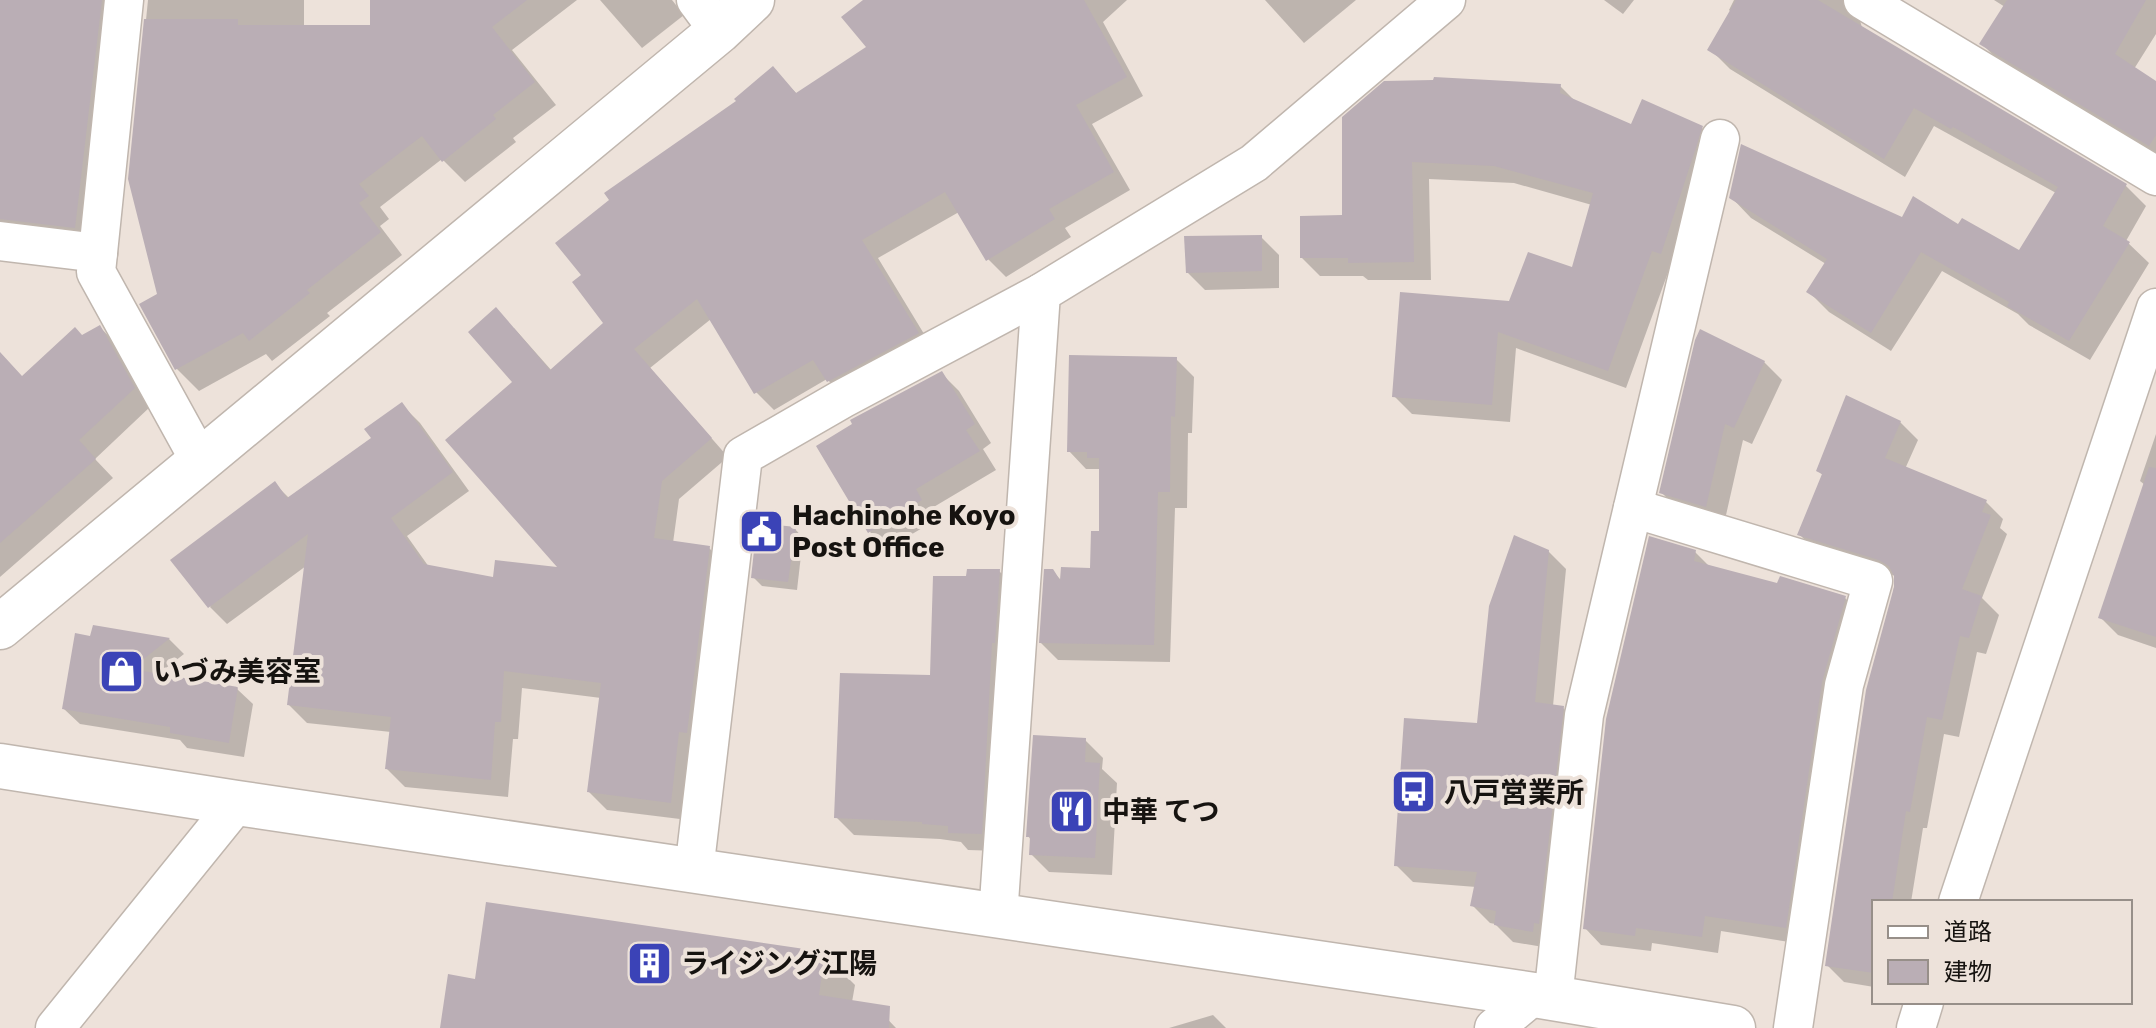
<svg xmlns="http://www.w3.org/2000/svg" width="2156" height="1028" font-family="Rubik,'Noto Sans JP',sans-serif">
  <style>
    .shadow { fill: #0003 }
    .building { fill: #baaeb5 }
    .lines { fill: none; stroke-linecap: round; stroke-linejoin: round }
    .minor-casing { stroke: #c0b6ae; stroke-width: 41 }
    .tertiary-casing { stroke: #c0b6ae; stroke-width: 47 }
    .minor { stroke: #fff; stroke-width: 38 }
    .tertiary { stroke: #fff; stroke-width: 44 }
    .labels { text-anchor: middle; stroke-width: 8; stroke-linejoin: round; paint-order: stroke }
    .poi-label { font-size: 28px; font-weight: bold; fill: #161310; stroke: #ede2da; text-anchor: start }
  </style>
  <rect width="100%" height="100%" fill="#ede2da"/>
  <g class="shadow">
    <polygon points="0,0 145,0 138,1 96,249 0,238"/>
    <polygon points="148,0 304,0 304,27 372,27 372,0 577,0 512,50 556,105 513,138 516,142 465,182 442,159 380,207 389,219 380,226 402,255 327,313 330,316 272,361 266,354 199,391 177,369 142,305 160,295 130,179"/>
    <polygon points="600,0 672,0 684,15 642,48"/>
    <polygon points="866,0 1127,0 1103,22 1143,96 1092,124 1130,190 1065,228 1071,237 1006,277 988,259 959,212 878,258 935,352 846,399 827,379 774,410 756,392 711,319 650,368 728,457 679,499 673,543 709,548 727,566 688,820 607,810 589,792 601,698 522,688 518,739 513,739 508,797 405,787 387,769 391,732 307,723 289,705 306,566 227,624 210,607 274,483 290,499 373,439 402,405 420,423 469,491 407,536 429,567 494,579 562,570 515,383 514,328 552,371 606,323 739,101 773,69 797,94 869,48"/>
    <polygon points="1265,0 1356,0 1304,43"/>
    <polygon points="1604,0 1634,0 1623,14"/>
    <polygon points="1734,0 1874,0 1860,20 1862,28 2126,186 2146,206 2126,241 2149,263 2090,360 2029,325 2018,314 1942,271 1891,351 1829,312 1809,292 1826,264 1751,218 1731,197 1959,227 2020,253 2056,193 1934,126 1905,177 1730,69 1710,49 1731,12 1729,10"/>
    <polygon points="1994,0 2156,0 2156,34 2134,69 2156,83 2156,156 2000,62 1982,44 2005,7"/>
    <polygon points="1560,86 1576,102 1632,126 1702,128 1720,146 1679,270 1670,267 1626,388 1516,348 1510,422 1412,414 1394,396 1510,303 1573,270 1592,205 1514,183 1429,179 1431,280 1368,280 1363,276 1320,276 1302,258 1344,217 1344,118"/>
    <polygon points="1261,237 1279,255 1279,288 1205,290 1187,272"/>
    <polygon points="100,327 117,345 151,406 95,459 113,478 0,577 0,387 22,379"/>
    <polygon points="1176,359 1194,377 1192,433 1188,433 1187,508 1175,508 1170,662 1058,660 1041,643 1052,571 1062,581 1092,570 1101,533 1101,469 1086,469 1069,451"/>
    <polygon points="1764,362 1782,380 1752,444 1743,440 1724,524 1679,510 1661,492"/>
    <polygon points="941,373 959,391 991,443 983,449 996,470 932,508 939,518 887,549 870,532"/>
    <polygon points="1900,422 1918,440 1905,469 1986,502 2003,519 2000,528 2007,534 1982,598 1999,615 1986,654 1977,652 1959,737 1944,734 1927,828 1923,828 1911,902 1874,902 1874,987 1844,982 1827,965 1896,576 1817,552 1799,534 1824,476 1818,471"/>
    <polygon points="2156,434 2156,648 2118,635 2101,618 2145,485 2140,481"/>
    <polygon points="795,529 803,538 797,590 762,586 753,577"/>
    <polygon points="1548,551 1566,569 1553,706 1563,708 1580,725 1549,948 1513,942 1495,924 1490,923 1473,906 1476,887 1413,882 1396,865 1479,725"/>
    <polygon points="1695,552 1711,568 1778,585 1845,598 1861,614 1802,944 1721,931 1718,953 1652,943 1651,951 1601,945 1585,928"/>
    <polygon points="999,571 1017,589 999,851 968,850 961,842 940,839 854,835 836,817 932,677 968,578"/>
    <polygon points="94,627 169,639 184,654 157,675 237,689 253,704 244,757 187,748 180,740 80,724 64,709"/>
    <polygon points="1085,740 1103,758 1102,769 1117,783 1112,875 1049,872 1031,854 1031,840 1028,836"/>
    <polygon points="824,954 855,985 852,1002 874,1005 896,1028 442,1028 477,981"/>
    <polygon points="1213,1015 1226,1028 1169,1028"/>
  </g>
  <g class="building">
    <polygon points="0,0 102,0 75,228 0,219"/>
    <polygon points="370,0 527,0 492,27 535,82 493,115 496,119 442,162 422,136 359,184 369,196 359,203 381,232 307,290 310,293 249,341 243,333 175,370 139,304 157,294 128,179 144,19 238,19 238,25 370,25"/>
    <polygon points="863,0 1084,0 1127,77 1076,105 1114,172 1049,209 1055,219 986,261 945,192 862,240 919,333 827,382 813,360 754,394 697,299 634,349 712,438 662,481 654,538 710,546 687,733 679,732 671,803 587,792 601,683 504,671 501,722 495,722 491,780 385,769 391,717 287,705 308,534 208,608 170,560 275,481 287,498 371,438 364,429 402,402 453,472 391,518 424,564 493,577 495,560 557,567 445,440 512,382 468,332 496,307 550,370 603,323 572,282 581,275 555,243 609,200 604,193 736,101 734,99 773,66 796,93 866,47 841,17"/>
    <polygon points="1736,0 1818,0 2127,184 2103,226 2130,242 2069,341 2007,306 2009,302 1921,252 1871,333 1806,292 1827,259 1729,198 1741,144 1902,217 1913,196 1958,224 1962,218 2019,250 2058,187 1953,127 1951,129 1914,108 1884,159 1707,50"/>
    <polygon points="2007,0 2146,0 2115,54 2156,81 2156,135 2149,146 1979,44"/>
    <polygon points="1434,77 1561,84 1560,93 1631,124 1642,99 1703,126 1661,254 1652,251 1608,371 1498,332 1492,405 1392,397 1400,292 1509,301 1528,252 1572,267 1593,193 1494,166 1412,162 1414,262 1348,263 1348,258 1300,258 1300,216 1342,215 1342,117 1384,81 1433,80"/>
    <polygon points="1262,235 1262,271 1186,273 1184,236"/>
    <polygon points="100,325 135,388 79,440 96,459 0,543 0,352 22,376 75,327 82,335"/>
    <polygon points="1700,329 1765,361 1734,428 1725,424 1706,507 1659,493 1695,340"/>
    <polygon points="1069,355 1177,357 1175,417 1171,416 1170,492 1158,492 1154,645 1039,643 1044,569 1053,569 1060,580 1061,567 1090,568 1091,531 1099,531 1099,458 1087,458 1087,452 1067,452"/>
    <polygon points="942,371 975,424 966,430 980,451 916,489 922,500 868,533 816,446 852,424 850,420"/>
    <polygon points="1846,395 1901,421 1885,458 1987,500 1982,512 1991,515 1962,589 1982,596 1969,638 1960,636 1942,720 1927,717 1910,812 1906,811 1892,902 1874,902 1874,973 1825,966 1866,690 1894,587 1894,576 1889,566 1879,560 1797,535 1822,474 1816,471"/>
    <polygon points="2149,467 2156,468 2156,637 2098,618"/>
    <polygon points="757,523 796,527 788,582 751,578"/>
    <polygon points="1514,535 1549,550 1535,702 1564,706 1539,924 1534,923 1533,932 1494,925 1496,911 1470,906 1477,872 1394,866 1404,718 1477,723 1489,606"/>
    <polygon points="1649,536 1696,550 1694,561 1777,583 1780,576 1846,596 1822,682 1786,928 1705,916 1702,937 1636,928 1635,936 1583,929 1606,719"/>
    <polygon points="967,569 1000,569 995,643 992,643 982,834 948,833 948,826 922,824 922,822 834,818 840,673 930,675 933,576 966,576"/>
    <polygon points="93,625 170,638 131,669 238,687 229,743 170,733 170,727 62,709 75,633 90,636"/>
    <polygon points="1033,735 1086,738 1085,762 1100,763 1095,858 1029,855 1030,837 1026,837"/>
    <polygon points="486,902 825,952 819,995 890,1006 889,1028 440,1028 448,974 475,979"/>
  </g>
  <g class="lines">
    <defs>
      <g id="minor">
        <polyline points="124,0 96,272 199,459"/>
        <polyline points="696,0 719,31"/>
        <polyline points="1863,0 2156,176"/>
        <polyline points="0,241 98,253"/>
        <polyline points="1633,508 1873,581 1844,685 1793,1028"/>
        <polyline points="694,871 743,456 842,399 1041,293"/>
        <polyline points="1958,902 2156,308"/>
        <polyline points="998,917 1041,293 1254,163 1446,0"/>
        <polyline points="1553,998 1584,715 1720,139"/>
        <polyline points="55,1028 237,803"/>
        <polyline points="1494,1028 1534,995"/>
        <polyline points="1916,1028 1924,1002"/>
      </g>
      <g id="tertiary">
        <polyline points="0,627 719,31 752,0"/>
        <polyline points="0,766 237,803 1534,995 1733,1028"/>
      </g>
    </defs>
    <use href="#minor" class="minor-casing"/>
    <use href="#tertiary" class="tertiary-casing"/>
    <use href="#minor" class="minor"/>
    <use href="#tertiary" class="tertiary"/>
  </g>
  <defs>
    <symbol id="civic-square" viewBox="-11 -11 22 22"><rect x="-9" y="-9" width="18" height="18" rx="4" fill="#3b43b7" stroke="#ede2da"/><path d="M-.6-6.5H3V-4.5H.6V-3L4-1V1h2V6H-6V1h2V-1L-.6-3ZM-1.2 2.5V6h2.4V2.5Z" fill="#fff"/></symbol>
    <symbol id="shop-square" viewBox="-11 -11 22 22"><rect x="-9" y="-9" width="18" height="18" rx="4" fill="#3b43b7" stroke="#ede2da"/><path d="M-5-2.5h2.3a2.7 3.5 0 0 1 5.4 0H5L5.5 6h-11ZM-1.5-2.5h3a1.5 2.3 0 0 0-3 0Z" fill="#fff"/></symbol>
    <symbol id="bus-square" viewBox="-11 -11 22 22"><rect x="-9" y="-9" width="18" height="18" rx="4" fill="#3b43b7" stroke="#ede2da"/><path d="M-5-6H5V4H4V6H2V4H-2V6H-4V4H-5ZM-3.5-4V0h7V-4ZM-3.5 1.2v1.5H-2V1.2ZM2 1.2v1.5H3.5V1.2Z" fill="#fff"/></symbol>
    <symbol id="restaurant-square" viewBox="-11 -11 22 22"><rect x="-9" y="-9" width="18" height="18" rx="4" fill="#3b43b7" stroke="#ede2da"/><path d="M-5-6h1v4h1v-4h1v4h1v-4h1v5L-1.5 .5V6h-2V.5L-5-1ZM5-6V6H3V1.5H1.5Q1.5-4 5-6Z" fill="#fff"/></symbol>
    <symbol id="building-square" viewBox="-11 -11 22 22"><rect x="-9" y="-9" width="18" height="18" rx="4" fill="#3b43b7" stroke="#ede2da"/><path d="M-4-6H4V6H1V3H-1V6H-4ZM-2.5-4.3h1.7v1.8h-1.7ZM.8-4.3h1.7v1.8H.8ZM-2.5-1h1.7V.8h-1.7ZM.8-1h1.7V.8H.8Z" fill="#fff"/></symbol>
  </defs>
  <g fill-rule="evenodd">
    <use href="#civic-square" x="736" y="506" width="51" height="51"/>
    <use href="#shop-square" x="96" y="646" width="51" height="51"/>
    <use href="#bus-square" x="1388" y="766" width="51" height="51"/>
    <use href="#restaurant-square" x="1046" y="786" width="51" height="51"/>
    <use href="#building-square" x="624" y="938" width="51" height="51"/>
  </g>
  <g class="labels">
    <g class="poi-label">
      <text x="792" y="525">Hachinohe Koyo<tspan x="792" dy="32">Post Office</tspan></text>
      <text x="153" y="681">いづみ美容室</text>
      <text x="1444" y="802">八戸営業所</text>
      <text x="1102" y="821">中華 てつ</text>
      <text x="681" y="973">ライジング江陽</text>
    </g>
  </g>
  <rect x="1872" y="900" width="260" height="104" fill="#ede2da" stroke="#978f89" stroke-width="2"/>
  <rect x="1888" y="926" width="40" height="12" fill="#ffffff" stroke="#978f89" stroke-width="2"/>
  <text x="1944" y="940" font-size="24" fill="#161310">道路</text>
  <rect x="1888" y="960" width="40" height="24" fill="#baaeb5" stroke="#978f89" stroke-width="2"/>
  <text x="1944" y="980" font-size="24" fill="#161310">建物</text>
</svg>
